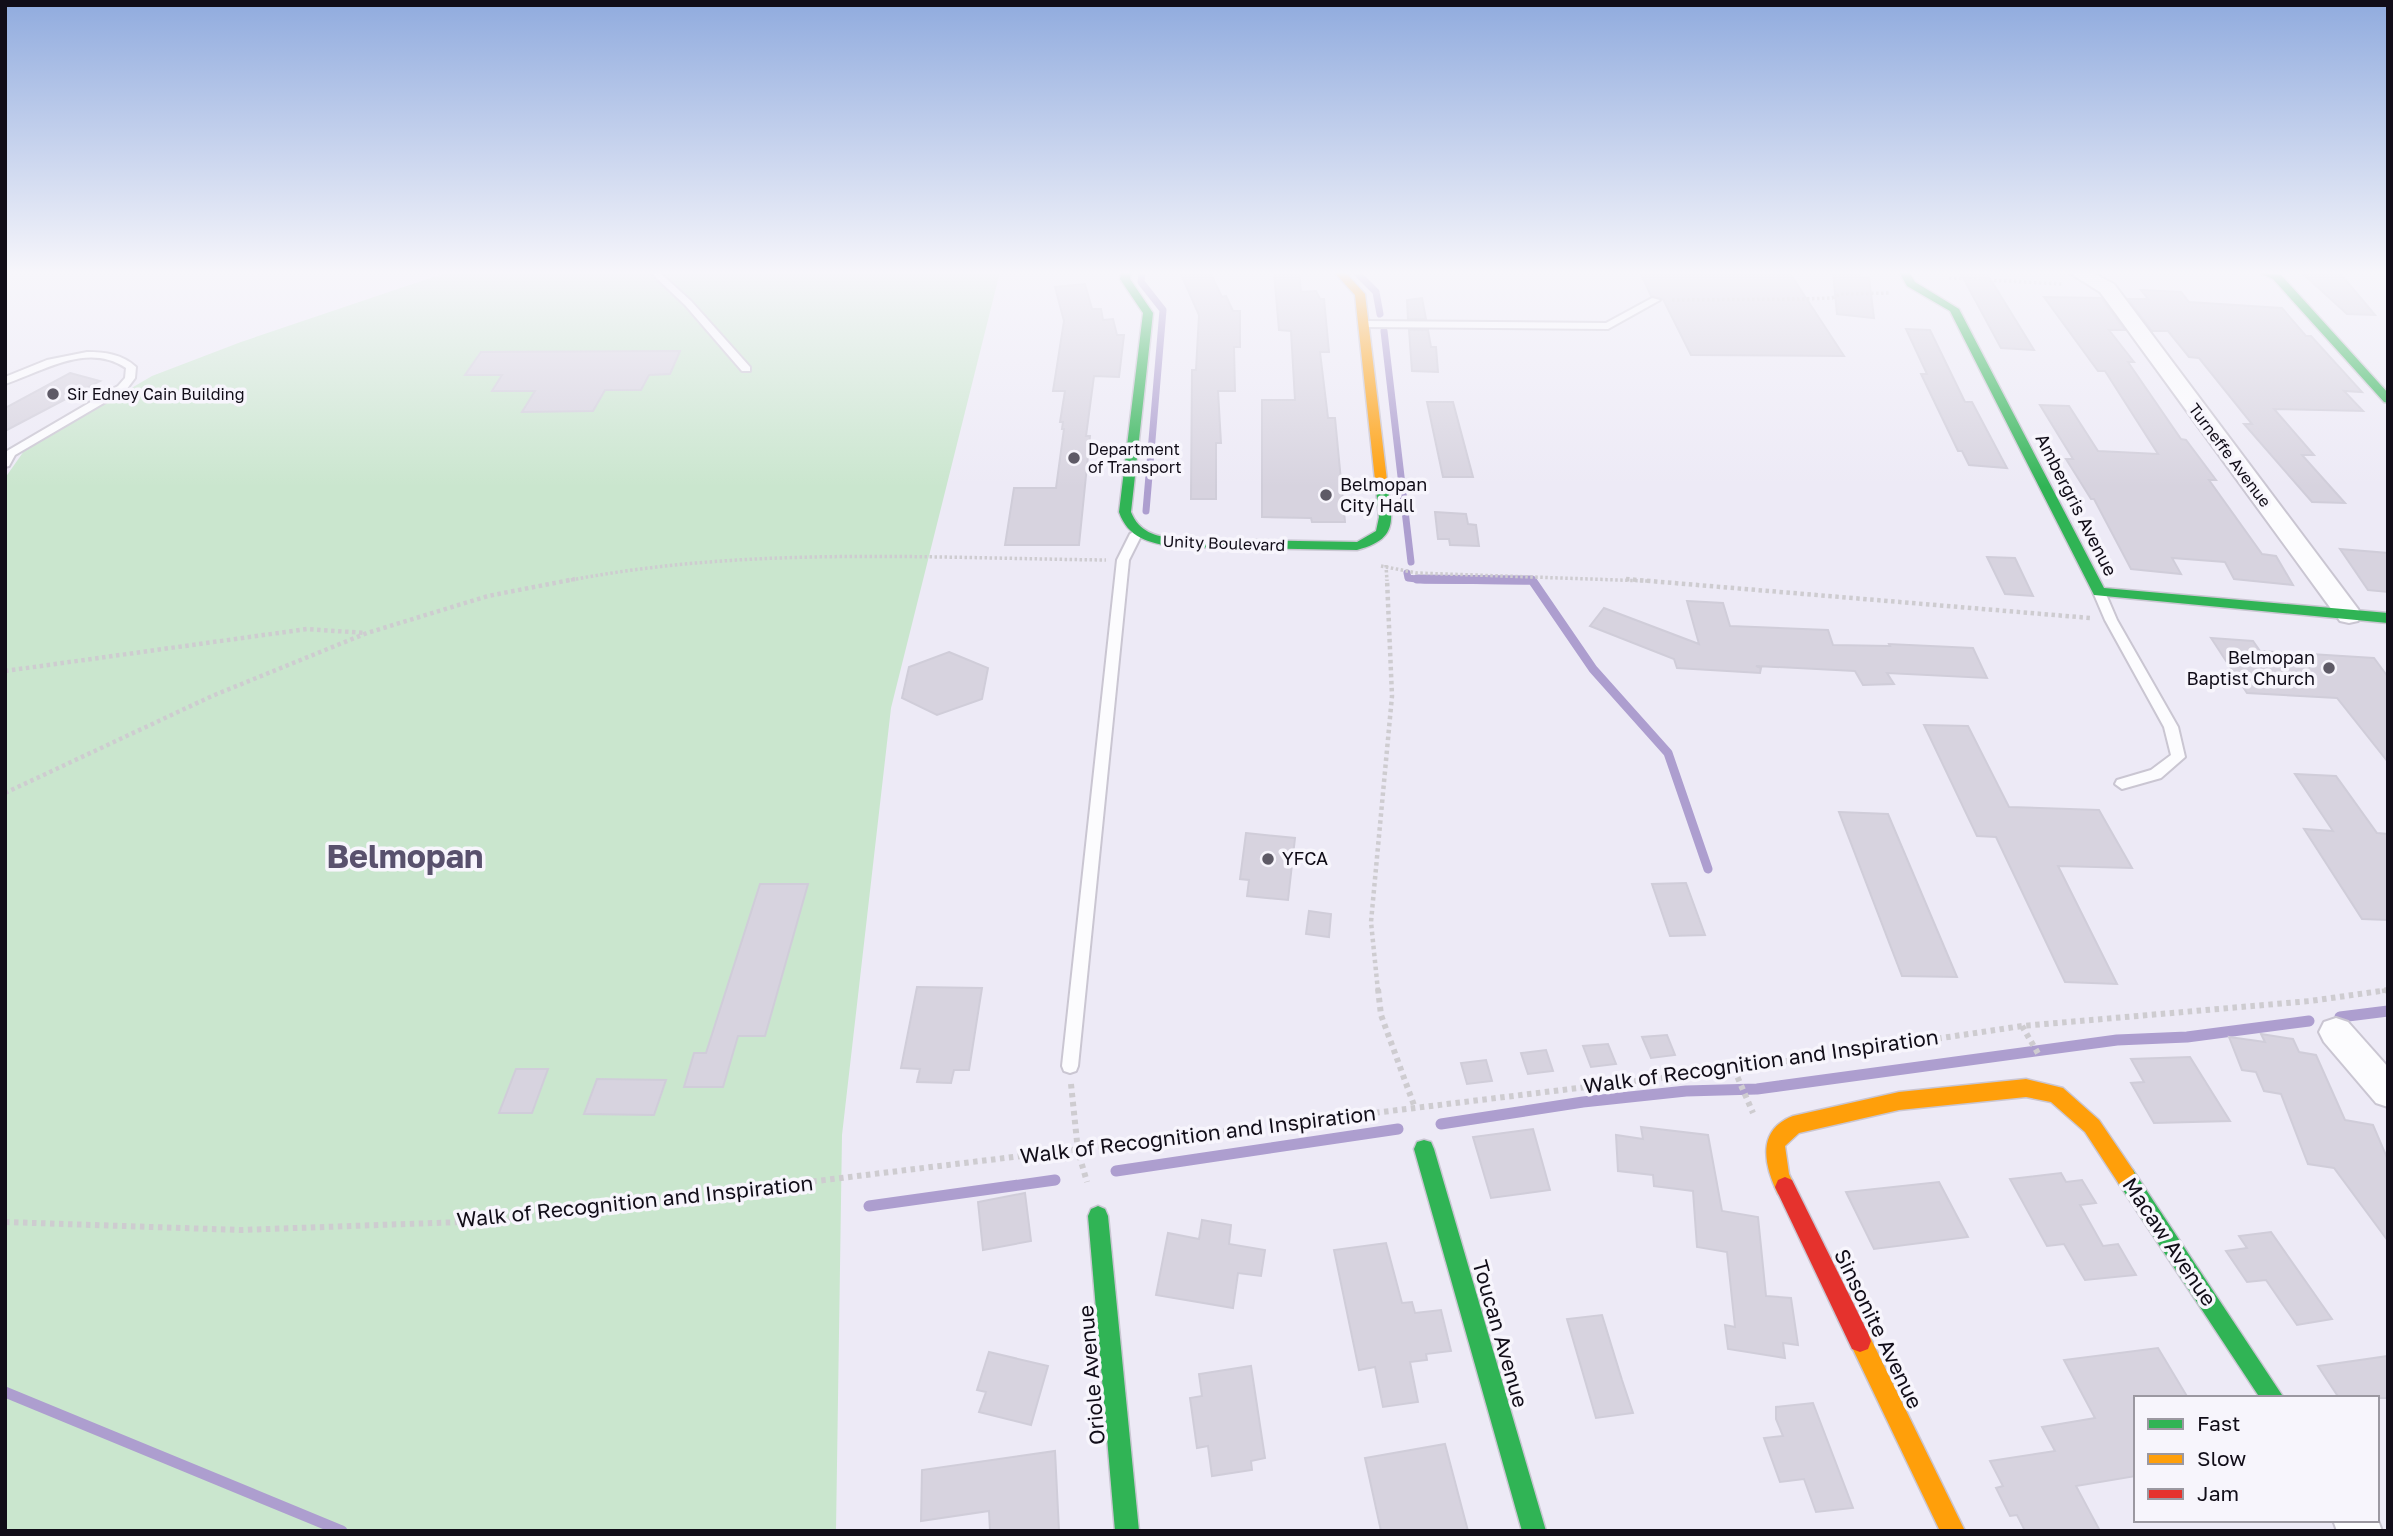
<svg xmlns="http://www.w3.org/2000/svg" width="2393" height="1536" font-family="'Golos Text',sans-serif">
  <style>
    .green { fill: #cae6ce }
    .lines { fill: none; stroke-linecap: round; stroke-linejoin: round }
    .stream-far2 { stroke: #ad9ecf; stroke-width: 7 }
    .stream-far1 { stroke: #ad9ecf; stroke-width: 9 }
    .stream { stroke: #ad9ecf; stroke-width: 11 }
    .building { fill: #d7d3df; stroke: #d0cdd9; stroke-width: 2 }
    .lane-casing { stroke: #cac6d2; stroke-width: 4 }
    .street-casing { stroke: #cac6d2; stroke-width: 4 }
    .fast-casing { stroke: #cac6d2; stroke-width: 3 }
    .slow-casing { stroke: #cac6d2; stroke-width: 3 }
    .jam-casing { stroke: #cac6d2; stroke-width: 3 }
    .path-far2 { stroke: #ceccd0; stroke-width: 3.5; stroke-dasharray: 2.5 2.5; stroke-linecap: butt }
    .path-far1 { stroke: #ceccd0; stroke-width: 4.5; stroke-dasharray: 3.5 3.5; stroke-linecap: butt }
    .path { stroke: #ceccd0; stroke-width: 6; stroke-dasharray: 4.5 4.5; stroke-linecap: butt }
    .lane { fill: #fcfcfe; fill-rule: evenodd }
    .street { fill: #fcfcfe; fill-rule: evenodd }
    .fast { fill: #30b455; fill-rule: evenodd }
    .slow { fill: #ff9f0a; fill-rule: evenodd }
    .jam { fill: #e5322d; fill-rule: evenodd }
    .poi-dot { fill: #5e5a66; stroke: #f7f5fc; stroke-width: 2.5 }
    .labels { text-anchor: middle; stroke-width: 7; stroke-linejoin: round; paint-order: stroke }
    .far-poi-label { font-size: 16px; fill: #110d18; stroke: #f7f5fc; text-anchor: start }
    .far-street-label { font-size: 16px; fill: #110d18; stroke: #f7f5fc }
    .poi-label { font-size: 18px; fill: #110d18; stroke: #f7f5fc; text-anchor: start }
    .street-label { font-size: 18px; fill: #110d18; stroke: #f7f5fc }
    .near-street-label { font-size: 21px; fill: #110d18; stroke: #f7f5fc }
    .town-label { font-size: 32px; font-weight: bold; fill: #59516d; stroke: #f7f5fc }
  </style>
  <rect width="100%" height="100%" fill="#edeaf6"/>
  <polygon class="green" points="448,272 1000,272 891,708 842,1135 836,1531 5,1531 5,478 24,451 152,376 241,342"/>
  <g class="lines">
    <g class="stream-far2">
      <polyline points="1142,272 1141,282 1163,310 1146,511"/>
      <polyline points="1356,272 1376,292 1380,314"/>
      <polyline points="1384,331 1411,562"/>
      <polyline points="1407,573 1408,578 1425,580 1533,581"/>
    </g>
    <polyline class="stream-far1" points="1417,579 1532,580 1593,669 1668,753 1708,869"/>
    <g class="stream">
      <polyline points="2340,1017 2388,1011"/>
      <polyline points="1441,1124 1583,1102 1686,1091 1757,1089 2117,1040 2187,1037 2309,1021"/>
      <polyline points="1116,1171 1398,1129"/>
      <polyline points="869,1206 1055,1180"/>
      <polyline points="5,1392 342,1531"/>
    </g>
  </g>
  <g class="building">
    <polygon points="1180,272 1210,272 1222,297 1226,296 1233,311 1240,311 1240,347 1234,347 1235,391 1218,391 1221,443 1216,443 1216,499 1191,499 1192,370 1196,370 1199,315"/>
    <polygon points="1274,272 1299,272 1301,292 1316,291 1320,299 1324,299 1329,352 1320,352 1328,418 1335,418 1345,522 1312,522 1311,518 1262,517 1262,400 1295,400 1291,331 1279,330"/>
    <polygon points="1640,272 1789,272 1844,356 1691,355 1663,299 1651,296"/>
    <polygon points="1833,272 1860,273 1860,277 1869,278 1874,318 1837,314"/>
    <polygon points="1960,272 1986,272 2034,350 2001,348"/>
    <polygon points="2301,272 2339,272 2375,315 2347,314"/>
    <polygon points="1085,284 1092,309 1101,309 1103,320 1113,319 1117,335 1124,335 1119,377 1094,376 1086,436 1090,436 1079,545 1005,545 1014,488 1056,488 1064,429 1062,429 1063,422 1060,422 1065,391 1053,391 1064,321 1055,287"/>
    <polygon points="2141,290 2181,292 2189,302 2282,308 2306,336 2311,336 2362,392 2344,391 2363,411 2274,409 2314,455 2302,455 2345,503 2312,502 2244,424 2252,424 2199,358 2189,357 2168,331 2152,331 2128,299 2148,299"/>
    <polygon points="2044,297 2101,298 2125,330 2109,330 2134,362 2128,362 2181,439 2186,440 2216,480 2209,480 2262,554 2276,556 2293,585 2234,579 2225,562 2172,558 2181,574 2131,569 2094,499 2091,499 2066,459 2073,459 2040,405 2069,406 2098,451 2158,454 2105,371 2098,371"/>
    <polygon points="1422,298 1426,319 1408,319 1407,300"/>
    <polygon points="1906,329 1930,330 1965,402 1972,402 2007,468 1969,465 1962,451 1958,451 1921,374 1927,374"/>
    <polygon points="1409,330 1428,330 1431,347 1436,347 1438,372 1412,371"/>
    <polygon points="680,351 670,374 649,375 641,390 605,390 593,411 522,412 535,391 492,391 502,375 465,375 481,352"/>
    <polygon points="70,373 100,381 5,431 5,408"/>
    <polygon points="1427,402 1453,402 1473,477 1443,477"/>
    <polygon points="1435,512 1466,514 1468,524 1476,525 1479,546 1450,545 1449,539 1438,539"/>
    <polygon points="2340,549 2388,553 2388,592 2368,590"/>
    <polygon points="1987,557 2015,558 2033,596 2005,594"/>
    <polygon points="1687,601 1723,603 1730,626 1828,630 1833,645 1890,646 1889,644 1973,648 1987,678 1887,673 1894,684 1863,685 1855,671 1756,666 1761,668 1760,673 1677,668 1674,659 1590,626 1604,608 1699,644"/>
    <polygon points="2211,638 2253,641 2260,651 2374,658 2388,677 2388,762 2337,698 2247,693"/>
    <polygon points="949,652 988,668 982,699 937,715 902,698 909,667"/>
    <polygon points="1924,725 1968,726 2009,807 2099,810 2132,868 2058,866 2117,984 2065,982 1996,837 1977,836"/>
    <polygon points="2295,774 2336,776 2377,833 2388,834 2388,920 2362,919 2304,829 2333,831"/>
    <polygon points="1839,812 1888,814 1957,977 1902,976"/>
    <polygon points="1246,833 1295,838 1288,900 1247,896 1249,880 1240,879"/>
    <polygon points="1686,883 1705,935 1670,936 1652,884"/>
    <polygon points="760,884 808,884 765,1036 738,1036 723,1087 684,1087 694,1053 706,1053"/>
    <polygon points="1309,911 1331,914 1329,937 1306,934"/>
    <polygon points="917,987 982,988 969,1070 954,1070 951,1083 917,1082 920,1069 901,1068"/>
    <polygon points="2261,1034 2293,1039 2299,1052 2316,1055 2345,1120 2373,1125 2388,1160 2388,1241 2334,1168 2308,1164 2281,1094 2264,1091 2256,1072 2242,1070 2229,1037 2265,1042"/>
    <polygon points="1667,1035 1675,1055 1651,1058 1642,1037"/>
    <polygon points="1608,1044 1616,1064 1591,1067 1583,1046"/>
    <polygon points="1546,1050 1553,1071 1528,1074 1521,1053"/>
    <polygon points="2190,1057 2230,1121 2154,1123 2131,1083 2144,1082 2131,1059"/>
    <polygon points="1486,1060 1492,1081 1467,1084 1461,1063"/>
    <polygon points="516,1069 548,1069 532,1113 499,1113"/>
    <polygon points="597,1079 666,1080 654,1115 584,1114"/>
    <polygon points="1641,1127 1708,1135 1722,1211 1758,1217 1766,1296 1791,1298 1798,1345 1783,1343 1785,1358 1728,1349 1725,1325 1735,1327 1727,1252 1697,1247 1693,1191 1654,1186 1653,1175 1618,1171 1616,1135 1643,1139"/>
    <polygon points="1533,1129 1550,1190 1491,1198 1473,1137"/>
    <polygon points="2061,1173 2066,1182 2082,1180 2096,1203 2080,1205 2103,1246 2118,1244 2136,1275 2085,1280 2064,1244 2047,1246 2010,1179"/>
    <polygon points="1939,1182 1968,1237 1874,1249 1846,1192"/>
    <polygon points="1025,1193 1031,1241 983,1250 978,1202"/>
    <polygon points="1202,1220 1231,1225 1229,1244 1265,1250 1261,1276 1238,1273 1233,1308 1156,1295 1168,1233 1199,1239"/>
    <polygon points="2271,1232 2332,1319 2297,1325 2266,1280 2247,1282 2226,1251 2247,1248 2239,1236"/>
    <polygon points="1386,1243 1402,1303 1412,1302 1415,1313 1441,1310 1451,1351 1426,1354 1427,1360 1410,1362 1418,1402 1383,1407 1375,1367 1359,1370 1334,1250"/>
    <polygon points="1602,1315 1622,1380 1633,1413 1596,1418 1567,1319"/>
    <polygon points="2158,1348 2188,1398 2136,1398 2136,1476 2076,1486 2100,1531 2025,1531 2017,1515 2010,1516 1996,1488 2003,1486 1990,1461 2055,1451 2042,1427 2095,1418 2064,1360"/>
    <polygon points="989,1352 1048,1366 1031,1425 979,1412 986,1392 977,1390"/>
    <polygon points="2388,1356 2388,1398 2339,1398 2318,1366"/>
    <polygon points="1251,1366 1265,1458 1251,1461 1252,1470 1212,1476 1208,1446 1197,1448 1190,1398 1202,1396 1199,1374"/>
    <polygon points="1813,1403 1853,1508 1816,1512 1804,1479 1780,1482 1764,1438 1783,1436 1776,1419 1776,1407"/>
    <polygon points="1445,1444 1468,1531 1381,1531 1365,1458"/>
    <polygon points="1055,1451 1059,1531 990,1531 989,1511 921,1521 922,1470"/>
  </g>
  <g class="lines">
    <defs>
      <g id="lane">
        <polygon points="650,272 659,272 691,301 750,367 750,371 742,371 685,305"/>
        <polygon points="1652,298 1660,300 1608,329 1365,327 1360,324 1365,321 1606,323"/>
        <path d="M87 352C105 352 122 354 136 367L135 378 126 390 15 455 9 466 5 467 7 451 118 386 125 378 126 368C87 342 44 371 5 384V377L47 360Z"/>
        <polygon points="1136,530 1142,534 1129,560 1078,1066 1076,1071 1070,1073 1064,1071 1062,1066 1117,560 1130,534"/>
        <polygon points="2099,588 2105,592 2117,620 2178,727 2185,757 2161,778 2122,789 2115,784 2117,780 2151,770 2171,755 2164,727 2105,620 2093,592"/>
      </g>
      <g id="street">
        <polygon points="2068,272 2091,272 2114,284 2358,609 2361,615 2358,621 2349,623 2340,621 2100,292"/>
        <polygon points="2336,1018 2348,1022 2388,1067 2388,1107 2376,1103 2324,1042 2319,1032 2324,1022"/>
        <polygon points="2377,1518 2382,1531 2337,1531 2333,1520"/>
      </g>
      <g id="fast">
        <path d="M1121 272H1131L1130 279 1153 313 1131 512C1139 532 1155 536 1175 539L1357 542 1376 531 1379 517 1376 489 1382 485 1388 489C1394 524 1395 540 1357 550L1175 547C1149 543 1128 538 1119 512L1143 313 1120 279Z"/>
        <polygon points="1899,272 1909,272 1915,282 1959,309 2104,588 2388,613 2388,623 2094,595 1950,311 1907,286"/>
        <polygon points="2257,272 2281,275 2388,393 2388,403 2384,402 2273,279"/>
        <polygon points="1424,1140 1431,1142 1434,1149 1546,1531 1522,1531 1414,1149 1417,1142"/>
        <polygon points="2126,1167 2133,1170 2284,1398 2260,1398 2119,1184 2116,1177 2119,1170"/>
        <polygon points="1098,1206 1105,1209 1108,1216 1139,1531 1115,1531 1088,1216 1091,1209"/>
      </g>
      <g id="slow">
        <polygon points="1334,272 1345,272 1365,294 1388,489 1382,493 1376,489 1355,295"/>
        <path d="M2026 1079 2063 1088 2099 1120 2133 1170 2136 1177 2133 1184 2126 1187 2119 1184 2085 1132 2051 1102 2026 1097 1899 1110 1799 1133 1785 1146 1789 1174 1795 1187 1792 1194 1785 1197 1778 1194C1764 1165 1756 1130 1793 1116L1899 1092Z"/>
        <polygon points="1860,1330 1868,1333 1965,1531 1940,1531 1849,1341 1852,1333"/>
      </g>
      <polygon id="jam" points="1785,1177 1792,1180 1868,1333 1871,1341 1868,1349 1860,1352 1852,1349 1775,1187 1778,1180"/>
    </defs>
    <use href="#lane" class="lane-casing"/>
    <use href="#street" class="street-casing"/>
    <use href="#fast" class="fast-casing"/>
    <use href="#slow" class="slow-casing"/>
    <use href="#jam" class="jam-casing"/>
    <g class="path-far2">
      <polyline points="2219,272 2238,273"/>
      <polyline points="1949,278 2062,284"/>
      <polyline points="1672,300 1801,299 1832,298 1840,294 1890,293"/>
      <polyline points="1386,565 1387,581"/>
      <polyline points="1381,566 1417,573 1647,581"/>
      <path d="M566 581C744 546 926 558 1106 560"/>
    </g>
    <g class="path-far1">
      <polyline points="1626,579 2090,618"/>
      <polyline points="5,671 307,629 365,633"/>
      <polyline points="5,793 212,696 367,633 488,596 575,579"/>
      <polyline points="1378,991 1371,922 1392,696 1387,579"/>
      <polyline points="2382,991 2388,990"/>
    </g>
    <g class="path">
      <polyline points="1378,989 1381,1015 1415,1108"/>
      <polyline points="2022,1026 2039,1055"/>
      <polyline points="1734,1069 1753,1113"/>
      <polyline points="1071,1084 1078,1151 1087,1182"/>
      <polyline points="5,1222 241,1230 489,1221 1734,1069 2022,1026 2310,1001 2388,990"/>
    </g>
    <use href="#lane" class="lane"/>
    <use href="#street" class="street"/>
    <use href="#fast" class="fast"/>
    <use href="#slow" class="slow"/>
    <use href="#jam" class="jam"/>
  </g>
  <linearGradient id="sky" x2="0" y2="1"><stop stop-color="#90abde"/><stop offset="0.56" stop-color="#f7f6fb"/><stop offset="1" stop-color="#f7f6fb" stop-opacity="0"/></linearGradient>
  <rect width="2393" height="487" fill="url(#sky)"/>
  <g class="poi-dot">
    <circle cx="53" cy="394" r="7"/>
    <circle cx="1074" cy="458" r="7"/>
    <circle cx="1326" cy="495" r="7"/>
    <circle cx="2329" cy="668" r="7"/>
    <circle cx="1268" cy="859" r="7"/>
  </g>
  <g class="labels">
    <g class="far-poi-label">
      <text x="67" y="400">Sir Edney Cain Building</text>
      <text x="1088" y="455">Department<tspan x="1088" dy="18">of Transport</tspan></text>
    </g>
    <g class="far-street-label">
      <text transform="translate(2230 455) rotate(53)" y="6">Turneffe Avenue</text>
      <text transform="translate(1224 543) rotate(2)" y="6">Unity Boulevard</text>
    </g>
    <g class="poi-label">
      <text x="1340" y="491">Belmopan<tspan x="1340" dy="21">City Hall</tspan></text>
      <text x="2315" y="664" text-anchor="end">Belmopan<tspan x="2315" dy="21">Baptist Church</tspan></text>
      <text x="1282" y="865">YFCA</text>
    </g>
    <g class="street-label">
      <text transform="translate(2076 505) rotate(63)" y="6">Ambergris Avenue</text>
    </g>
    <g class="near-street-label">
      <text transform="translate(1761 1062) rotate(-8)" y="7">Walk of Recognition and Inspiration</text>
      <text transform="translate(1198 1135) rotate(-7)" y="7">Walk of Recognition and Inspiration</text>
      <text transform="translate(635 1202) rotate(-6)" y="7">Walk of Recognition and Inspiration</text>
      <text transform="translate(2169 1242) rotate(56)" y="7">Macaw Avenue</text>
      <text transform="translate(1878 1329) rotate(64)" y="7">Sinsonite Avenue</text>
      <text transform="translate(1500 1334) rotate(74)" y="7">Toucan Avenue</text>
      <text transform="translate(1092 1375) rotate(-95)" y="7">Oriole Avenue</text>
    </g>
    <g class="town-label">
      <text x="405" y="868">Belmopan</text>
    </g>
  </g>
  <rect width="2393" height="1536" fill="none" stroke="#110d18" stroke-width="14"/>
  <rect x="2134" y="1396" width="245" height="126" fill="#f7f5fc" stroke="#9b98a1" stroke-width="2"/>
  <rect x="2148" y="1419" width="35" height="10" fill="#30b455" stroke="#9b98a1" stroke-width="2"/>
  <text x="2197" y="1431" font-size="21" fill="#110d18">Fast</text>
  <rect x="2148" y="1454" width="35" height="10" fill="#ff9f0a" stroke="#9b98a1" stroke-width="2"/>
  <text x="2197" y="1466" font-size="21" fill="#110d18">Slow</text>
  <rect x="2148" y="1489" width="35" height="10" fill="#e5322d" stroke="#9b98a1" stroke-width="2"/>
  <text x="2197" y="1501" font-size="21" fill="#110d18">Jam</text>
</svg>
